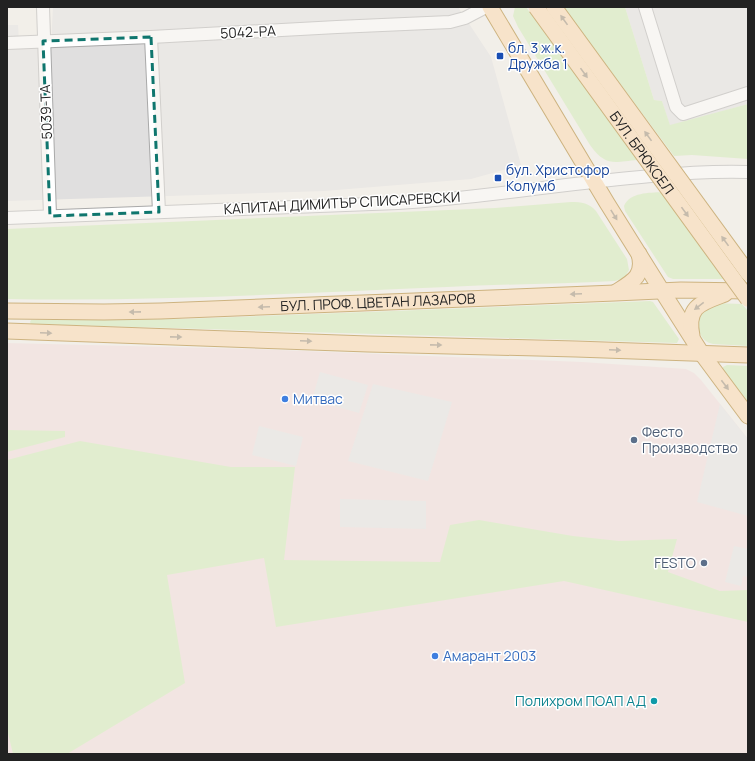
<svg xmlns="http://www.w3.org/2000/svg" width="755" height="761" font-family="Manrope,sans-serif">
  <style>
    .residential { fill: #e0dfdf }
    .commercial { fill: #f2dad9 }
    .grass { fill: #cdebb0 }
    .parking { fill: #e2e2e2 }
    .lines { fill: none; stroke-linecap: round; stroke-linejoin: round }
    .minor-casing { stroke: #a9a9a9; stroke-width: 14 }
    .major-casing { stroke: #a06b00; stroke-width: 17 }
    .minor { stroke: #fff; stroke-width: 12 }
    .major { stroke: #fcd6a4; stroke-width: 15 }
    .major-bridge-casing { stroke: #a06b00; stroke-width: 17; stroke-linecap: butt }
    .major-bridge { stroke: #fcd6a4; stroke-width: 15 }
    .oneway { fill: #8f7c63 }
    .marked { fill: none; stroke: #0f766e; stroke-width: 3; stroke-dasharray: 8 5; stroke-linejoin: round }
    .transit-dot { fill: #1a4fb4; stroke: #fff; stroke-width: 1.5 }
    .shop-dot { fill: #3f7fe0; stroke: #fff; stroke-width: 1.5 }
    .service-dot { fill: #5c6f8a; stroke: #fff; stroke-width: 1.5 }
    .culture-dot { fill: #0f9aa8; stroke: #fff; stroke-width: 1.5 }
    .labels { text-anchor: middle; stroke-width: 3; stroke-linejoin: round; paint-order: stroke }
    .street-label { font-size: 14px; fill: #222; stroke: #fff }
    .transit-label { font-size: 14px; fill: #164399; stroke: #fff; text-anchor: start }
    .shop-label { font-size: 14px; fill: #366cbe; stroke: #fff; text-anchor: start }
    .service-label { font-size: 14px; fill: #4e5e75; stroke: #fff; text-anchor: start }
    .culture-label { font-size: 14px; fill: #0d838f; stroke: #fff; text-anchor: end }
  </style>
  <rect width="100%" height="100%" fill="#f2efe9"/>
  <g class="residential">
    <polygon points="53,7 458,7 491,57 521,165 471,179 324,191 7,201 7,50 51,46"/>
    <polygon points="625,7 748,7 748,104 670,126 662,101 654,100"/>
  </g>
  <polygon class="commercial" points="7,343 252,349 582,362 686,369 694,373 701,380 748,439 748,754 7,754"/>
  <g class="grass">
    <path d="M515 7H526L638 160C613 162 606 167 590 145L518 27 513 16Z"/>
    <polygon points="563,7 625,7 654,100 662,101 670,125 748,104 748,159 692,155 674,156"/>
    <path d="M662 192 724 279H673L668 277 625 211 624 206C630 192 649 193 662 192Z"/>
    <path d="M571 202C582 202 589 203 596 211L627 259 629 270 624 278 615 281C559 284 503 284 447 287 300 293 154 302 7 299V229L495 208Z"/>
    <polygon points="650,301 653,302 679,339 677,343 31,324 30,322 31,320 182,319"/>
    <path d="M714 303 742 304 748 311V346L713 344C699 341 698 328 696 316Z"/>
    <polygon points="727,365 748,366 748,403 723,369 723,367"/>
    <polygon points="7,430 65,431 65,437 7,452"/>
    <polygon points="80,441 231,467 295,467 284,560 440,562 450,525 479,520 573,536 619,541 677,539 668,572 720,591 748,590 748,622 564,581 276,627 264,558 167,575 185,683 67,754 13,754 7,729 7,460"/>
  </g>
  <g class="parking">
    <polygon points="7,25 18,25 19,42 7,43"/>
    <polygon points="320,372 368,385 359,413 312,400"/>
    <polygon points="373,384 452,402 428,481 348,461"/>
    <polygon points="720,404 748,439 748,516 697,502"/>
    <polygon points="259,426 303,437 296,466 252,455"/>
    <polygon points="340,499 426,501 426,529 340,527"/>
    <polygon points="734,546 748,549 748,577 743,576 741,586 725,582"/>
  </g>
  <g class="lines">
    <defs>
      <g id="minor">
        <polyline points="43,7 50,216"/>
        <polyline points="645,7 676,107 683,114 748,93"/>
        <polyline points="151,37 159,212"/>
        <polyline points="7,43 151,37 337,27 450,22 465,18 486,7"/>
        <path d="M7 218 398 203C482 198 566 183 651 176 683 173 716 171 748 172"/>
      </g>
      <g id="major">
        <polyline points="490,7 607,203 662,291 702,354 748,416"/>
        <path d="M616 292C632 282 645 276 639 254"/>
        <path id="s1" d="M7 311 104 312 161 311 615 293 681 290 748 291"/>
        <polyline points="7,331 368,344 576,349 748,355"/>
        <path d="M692 336C686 306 701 303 725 294"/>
      </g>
    </defs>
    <use href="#minor" class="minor-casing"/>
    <use href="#major" class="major-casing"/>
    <use href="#minor" class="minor"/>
    <use href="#major" class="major"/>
    <defs>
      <g id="major-bridge">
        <path id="s2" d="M536 7 748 299"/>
        <polyline points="554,7 748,273"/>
      </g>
    </defs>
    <use href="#major-bridge" class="major-bridge-casing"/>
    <use href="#major-bridge" class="major-bridge"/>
  </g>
  <defs><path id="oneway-solid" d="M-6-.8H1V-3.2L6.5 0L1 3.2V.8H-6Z"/></defs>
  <g class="oneway">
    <use href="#oneway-solid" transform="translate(564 20) rotate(-126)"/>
    <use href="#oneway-solid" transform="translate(584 73) rotate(54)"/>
    <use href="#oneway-solid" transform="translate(648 136) rotate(-126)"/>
    <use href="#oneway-solid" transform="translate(685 212) rotate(54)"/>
    <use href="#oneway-solid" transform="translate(614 215) rotate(58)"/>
    <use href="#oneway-solid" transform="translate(725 241) rotate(-126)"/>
    <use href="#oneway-solid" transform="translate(576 294) rotate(178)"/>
    <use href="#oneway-solid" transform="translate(699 306) rotate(142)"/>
    <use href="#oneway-solid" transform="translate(264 307) rotate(178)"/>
    <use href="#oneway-solid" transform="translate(135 312) rotate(179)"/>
    <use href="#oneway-solid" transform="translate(46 333) rotate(3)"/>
    <use href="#oneway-solid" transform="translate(176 337) rotate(1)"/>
    <use href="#oneway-solid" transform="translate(306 341) rotate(2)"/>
    <use href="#oneway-solid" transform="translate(436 345) rotate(1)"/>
    <use href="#oneway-solid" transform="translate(615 350) rotate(2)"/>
    <use href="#oneway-solid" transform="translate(725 385) rotate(53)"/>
  </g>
  <path d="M0 0H755V761H0ZM151 37 159 212 50 216 43 41Z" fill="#f2efe9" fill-opacity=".55" fill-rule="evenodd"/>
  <path class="marked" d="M151 37 159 212 50 216 43 41Z"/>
  <g class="transit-dot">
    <rect x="496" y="52" width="8" height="8" rx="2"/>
    <rect x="494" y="174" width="8" height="8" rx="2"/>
  </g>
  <g class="shop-dot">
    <circle cx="285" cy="399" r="4"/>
    <circle cx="435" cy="656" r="4"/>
  </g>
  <g class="service-dot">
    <circle cx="634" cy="440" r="4"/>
    <circle cx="704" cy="563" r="4"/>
  </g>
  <circle class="culture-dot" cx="654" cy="701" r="4"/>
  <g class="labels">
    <g class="street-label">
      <text transform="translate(248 32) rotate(-3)" y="5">5042-РА</text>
      <text transform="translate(46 112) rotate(-92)" y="5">5039-ТА</text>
      <text dy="5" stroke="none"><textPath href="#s2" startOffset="180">БУЛ. БРЮКСЕЛ</textPath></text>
      <text transform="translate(342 203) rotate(-3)" y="5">КАПИТАН ДИМИТЪР СПИСАРЕВСКИ</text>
      <text dy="5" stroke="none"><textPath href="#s1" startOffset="371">БУЛ. ПРОФ. ЦВЕТАН ЛАЗАРОВ</textPath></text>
    </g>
    <g class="transit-label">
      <text x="508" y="53">бл. 3 ж.к.<tspan x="508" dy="16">Дружба 1</tspan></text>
      <text x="506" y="175">бул. Христофор<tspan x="506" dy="16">Колумб</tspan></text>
    </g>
    <g class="shop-label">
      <text x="293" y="404">Митвас</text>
      <text x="443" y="661">Амарант 2003</text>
    </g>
    <g class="service-label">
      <text x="642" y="437">Фесто<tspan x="642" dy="16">Производство</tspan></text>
      <text x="696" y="568" text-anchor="end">FESTO</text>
    </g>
    <g class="culture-label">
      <text x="646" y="706">Полихром ПОАП АД</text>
    </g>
  </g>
  <rect width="755" height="761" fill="none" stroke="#222222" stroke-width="16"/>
</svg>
